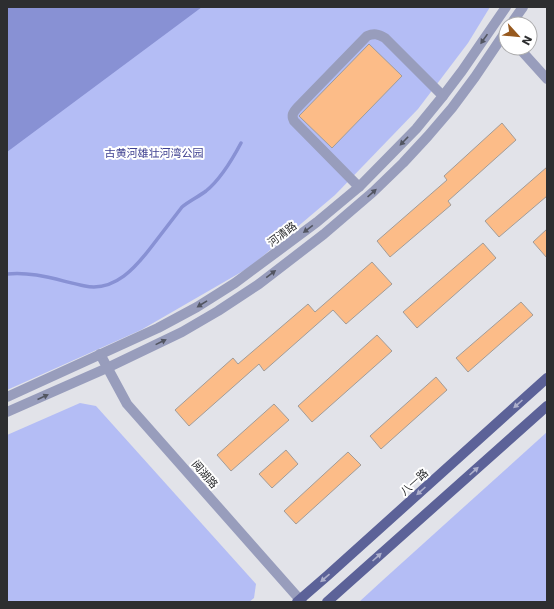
<svg xmlns="http://www.w3.org/2000/svg" width="554" height="609" font-family="'DejaVu Sans','Noto Sans SC',sans-serif">
  <style>
    .green { fill: #b4bdf5 }
    .water { fill: #8891d4 }
    .lines { fill: none; stroke-linecap: round; stroke-linejoin: round }
    .stream { stroke: #8891d4; stroke-width: 3.5 }
    .building { fill: #fcbc88; stroke: #a29c98 }
    .minor { stroke: #989dbc; stroke-width: 10 }
    .major { stroke: #5c6298; stroke-width: 10 }
    .oneway { fill: #525561 }
    .oneway2 { fill: #aeb0cc }
    .labels { text-anchor: middle; stroke-width: 4; stroke-linejoin: round; paint-order: stroke }
    .park-label { font-size: 11px; fill: #3d3f90; stroke: #fff }
    .street-label { font-size: 11px; fill: #2d2e30; stroke: #fff }
  </style>
  <rect width="100%" height="100%" fill="#e2e3e9"/>
  <g class="green">
    <polygon points="7,7 490,7 468,43 418,109 335,195 250,267 141,330 7,390"/>
    <polygon points="80,403 96,406 256,584 254,598 249,602 7,602 7,435"/>
    <polygon points="547,432 547,602 359,602 383,580"/>
  </g>
  <polygon class="water" points="7,7 202,7 7,152"/>
  <g class="lines">
    <path class="stream" d="M7 274C34 271 60 281 85 286 115 292 136 267 152 246 162 233 172 220 182 207 189 201 198 197 206 191 221 179 232 160 241 143"/>
  </g>
  <g class="building">
    <polygon points="369,44 402,76 332,148 299,116"/>
    <polygon points="502,123 516,140 448,201 451,205 390,257 377,241 447,180 444,176"/>
    <polygon points="547,167 547,196 499,237 485,221"/>
    <polygon points="547,229 547,258 533,242"/>
    <polygon points="483,243 496,258 417,328 403,312"/>
    <polygon points="372,262 392,284 346,324 333,310 264,371 259,364 189,426 175,410 233,358 238,364 308,304 315,312"/>
    <polygon points="521,302 533,315 468,372 456,358"/>
    <polygon points="377,335 392,351 312,422 298,406"/>
    <polygon points="436,377 447,390 381,449 370,436"/>
    <polygon points="274,404 289,420 231,471 217,455"/>
    <polygon points="286,450 298,464 272,488 259,474"/>
    <polygon points="348,452 361,465 296,524 284,511"/>
  </g>
  <g class="lines">
    <g class="minor">
      <polyline points="511,24 523,7"/>
      <polyline points="519,48 547,79"/>
      <path d="M359 187 294 121C291 115 293 113 297 108L367 36C374 33 378 34 385 38L443 96"/>
      <polyline points="100,354 127,404 302,602"/>
      <polyline points="7,397 158,328 197,307 235,283 317,222 359,187 416,129 443,96 462,71 506,7"/>
      <polyline points="7,412 107,368 182,332 218,311 259,284 324,234 373,192 403,163 428,136 452,108 475,77 506,31"/>
    </g>
    <g class="major">
      <polyline points="297,602 327,576 547,378"/>
      <polyline points="327,602 547,406"/>
    </g>
  </g>
  <defs><path id="oneway-solid" d="M-6-.8H1V-3.2L6.5 0L1 3.2V.8H-6Z"/></defs>
  <g class="oneway">
    <use href="#oneway-solid" transform="translate(484 39) rotate(125)"/>
    <use href="#oneway-solid" transform="translate(404 141) rotate(134)"/>
    <use href="#oneway-solid" transform="translate(372 193) rotate(-42)"/>
    <use href="#oneway-solid" transform="translate(308 229) rotate(143)"/>
    <use href="#oneway-solid" transform="translate(271 274) rotate(-37)"/>
    <use href="#oneway-solid" transform="translate(202 304) rotate(148)"/>
    <use href="#oneway-solid" transform="translate(161 342) rotate(-26)"/>
    <use href="#oneway-solid" transform="translate(43 397) rotate(-24)"/>
  </g>
  <g class="oneway2">
    <use href="#oneway-solid" transform="translate(518 404) rotate(138)"/>
    <use href="#oneway-solid" transform="translate(474 471) rotate(-42)"/>
    <use href="#oneway-solid" transform="translate(421 491) rotate(138)"/>
    <use href="#oneway-solid" transform="translate(377 557) rotate(-42)"/>
    <use href="#oneway-solid" transform="translate(325 578) rotate(139)"/>
  </g>
  <g class="labels">
    <g class="park-label">
      <text x="154" y="157">古黄河雄壮河湾公园</text>
    </g>
    <g class="street-label">
      <text transform="translate(282 234) rotate(-37)" y="4">河清路</text>
      <text transform="translate(205 474) rotate(49)" y="4">阅湖路</text>
      <text transform="translate(414 482) rotate(-42)" y="4">八一路</text>
    </g>
  </g>
  <rect width="554" height="609" fill="none" stroke="#2d2e30" stroke-width="16"/>
  <g transform="translate(518 36) rotate(117)"><circle r="19" fill="#ffffff" stroke="#ababac"/>
  <path d="M0-3L7 15L0 10L-7 15Z" fill="#97591e"/>
  <text y="-6" font-size="11" font-weight="bold" text-anchor="middle" fill="#2d2e30">N</text>
  </g>
</svg>
